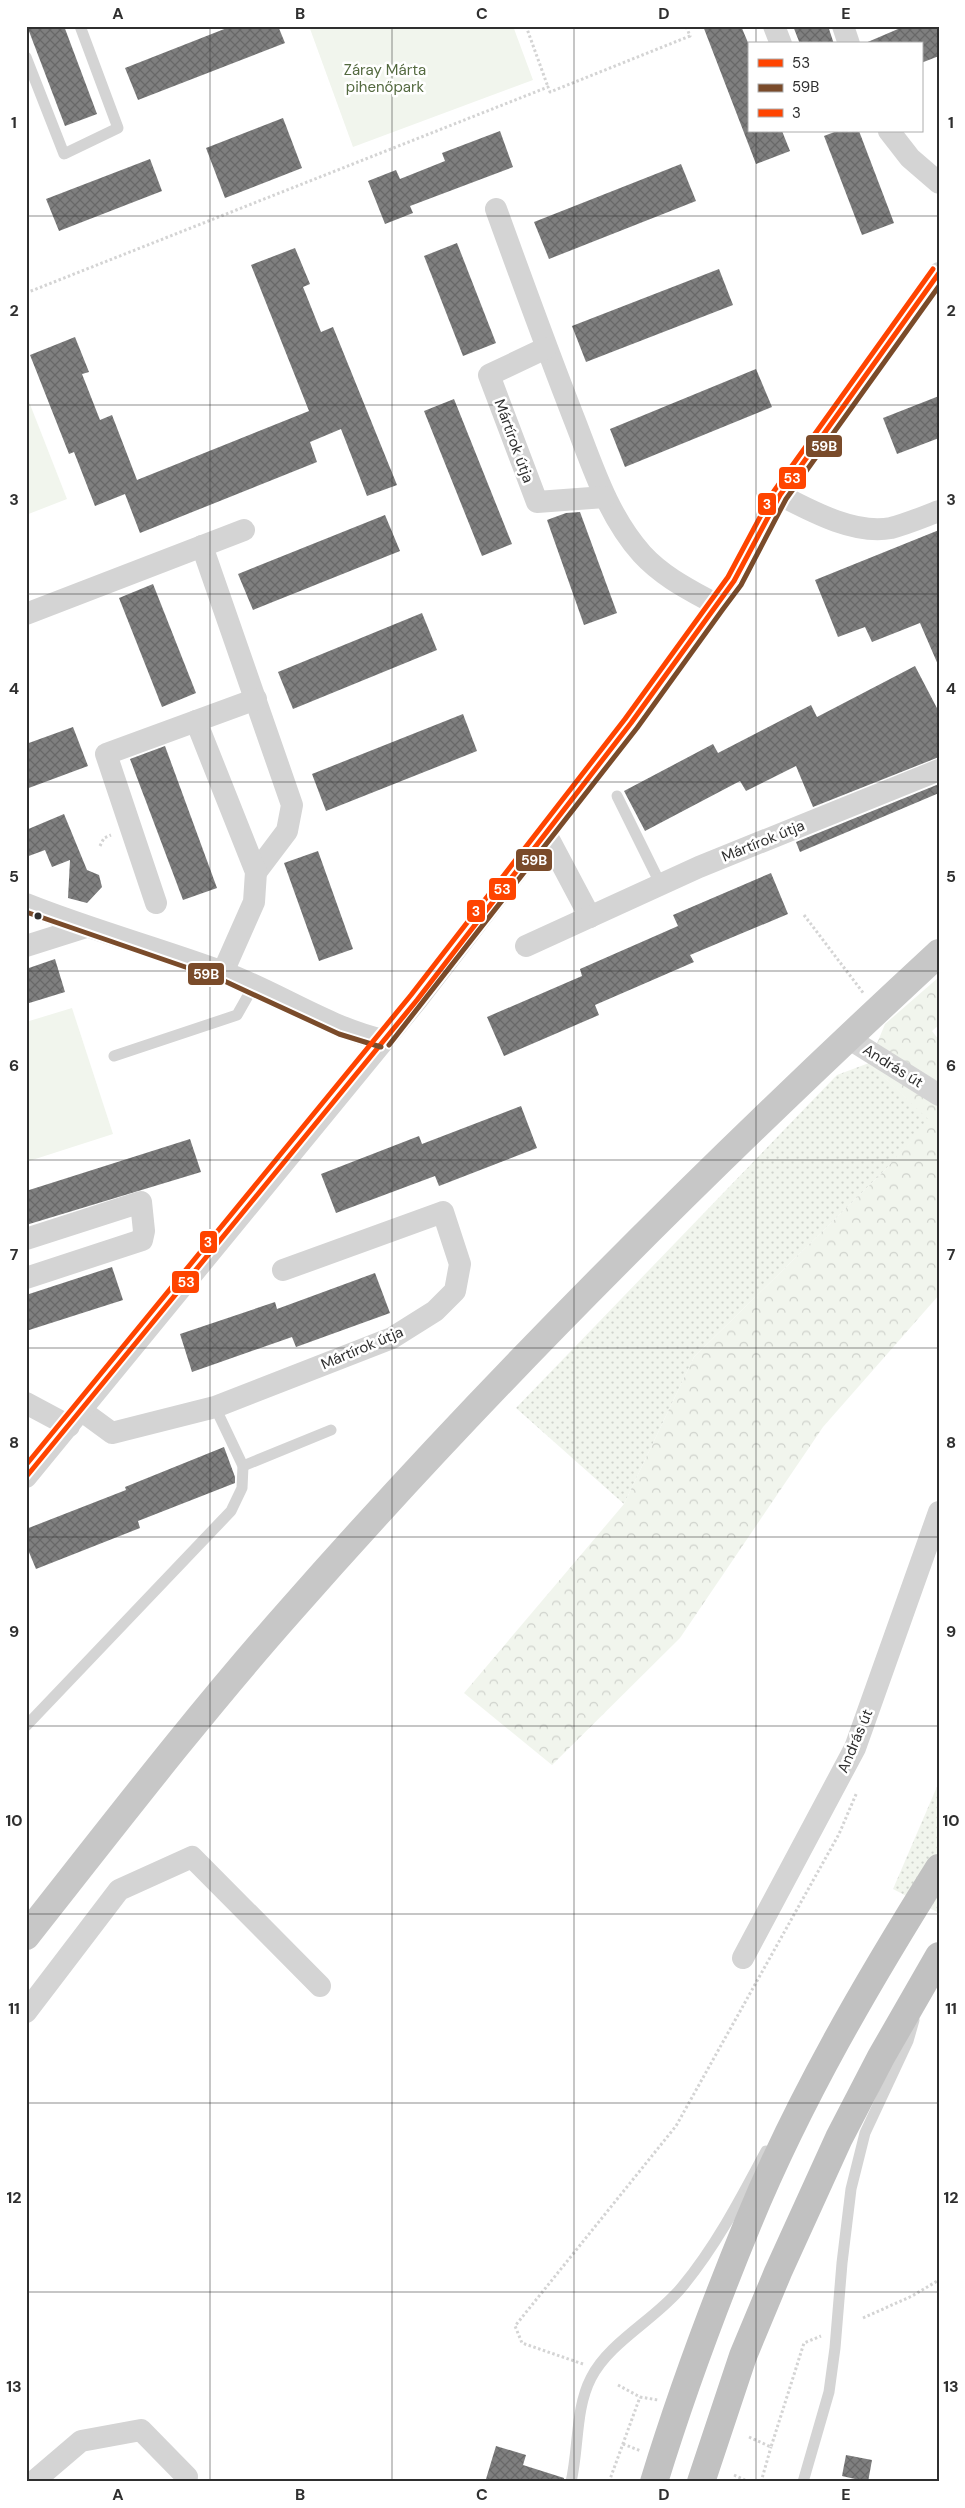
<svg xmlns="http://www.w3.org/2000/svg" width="965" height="2508" font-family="'DM Sans',sans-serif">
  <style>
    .grass { fill: url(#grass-dots) }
    .forest { fill: url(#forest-crowns) }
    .park { fill: #f1f5ed }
    .building { fill: url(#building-cross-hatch) }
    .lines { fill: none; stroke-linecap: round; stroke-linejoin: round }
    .path { stroke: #d4d4d4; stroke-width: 3; stroke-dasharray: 2.5 2.5; stroke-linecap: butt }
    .service { stroke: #d4d4d4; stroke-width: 11 }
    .minor { stroke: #d4d4d4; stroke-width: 22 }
    .primary { stroke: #c7c7c7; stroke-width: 28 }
    .motorway { stroke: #c1c1c1; stroke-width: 28 }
    .bus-1-casing { stroke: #fff; stroke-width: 9 }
    .bus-2-casing { stroke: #fff; stroke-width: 9 }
    .bus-3-casing { stroke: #fff; stroke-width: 9 }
    .bus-1 { stroke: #f40; stroke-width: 5 }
    .bus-2 { stroke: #7a4b2a; stroke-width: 5 }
    .bus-3 { stroke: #f40; stroke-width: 5 }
    .grid { fill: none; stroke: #2f2f2f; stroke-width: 1; stroke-opacity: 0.55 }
    .bus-dot { fill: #2f2f2f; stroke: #fff; stroke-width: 2 }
    .labels { text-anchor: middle; stroke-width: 5; stroke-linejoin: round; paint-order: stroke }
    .park-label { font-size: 15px; fill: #53693f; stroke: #fff }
    .street-label { font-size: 15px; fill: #2f2f2f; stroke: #fff }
    .line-badge { stroke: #fff; stroke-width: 2 }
    .badge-label { font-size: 14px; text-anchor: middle; font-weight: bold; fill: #fff }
    .neatline { fill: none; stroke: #2f2f2f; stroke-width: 2 }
    .grid-label { font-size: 16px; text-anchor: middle; font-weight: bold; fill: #2f2f2f }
  </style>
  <defs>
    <pattern id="grass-dots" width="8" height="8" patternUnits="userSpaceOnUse" patternTransform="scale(1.25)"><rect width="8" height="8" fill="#f1f5ed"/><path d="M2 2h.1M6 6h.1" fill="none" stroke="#cfd2cc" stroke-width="1.8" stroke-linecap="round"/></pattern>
    <pattern id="forest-crowns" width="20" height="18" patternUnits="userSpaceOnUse" patternTransform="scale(1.25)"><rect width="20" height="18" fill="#f1f5ed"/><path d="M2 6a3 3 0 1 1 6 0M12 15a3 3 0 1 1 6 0" fill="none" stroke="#cfd2cc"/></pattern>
    <pattern id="building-cross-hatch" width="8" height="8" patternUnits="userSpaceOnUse" patternTransform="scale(1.25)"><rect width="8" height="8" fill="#7f7f7f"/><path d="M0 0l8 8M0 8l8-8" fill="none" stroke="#686868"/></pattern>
  </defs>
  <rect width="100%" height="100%" fill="#fff"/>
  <g class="grass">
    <polygon points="869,1063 931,1121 881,1174 694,1357 624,1504 516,1408 837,1075"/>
    <polygon points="939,1782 939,1913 893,1889"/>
  </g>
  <polygon class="forest" points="939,977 939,1025 932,1031 939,1040 939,1295 823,1427 680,1638 552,1765 464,1693 624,1504 694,1357 881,1174 930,1121 869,1063 885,1024"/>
  <g class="park">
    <polygon points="309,26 513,26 533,80 353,147"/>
    <polygon points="26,394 67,499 26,515"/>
    <polygon points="72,1008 113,1134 26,1162 26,1022"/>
  </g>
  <g class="building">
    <polygon points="27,26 64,26 97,114 65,126"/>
    <polygon points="232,26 278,26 285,43 138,100 125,68"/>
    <polygon points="703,26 741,26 749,45 749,131 782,131 790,151 756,164"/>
    <polygon points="793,26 828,26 834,44 800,44"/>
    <polygon points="905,26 939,26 939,56 921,63 921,44 863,44"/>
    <polygon points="283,118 302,168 225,198 206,148"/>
    <polygon points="500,131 513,167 410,206 413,213 385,224 368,181 396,170 400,179 445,161 442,153"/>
    <polygon points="837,131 859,131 894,223 862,235 824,136"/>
    <polygon points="150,159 162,191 59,231 46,199"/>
    <polygon points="681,164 696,201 549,259 534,222"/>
    <polygon points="457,243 496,343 463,356 424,256"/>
    <polygon points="295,248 310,284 303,287 321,332 333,327 397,485 367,496 341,429 310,442 317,462 140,533 125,494 95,506 74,452 69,454 30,355 75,337 89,372 82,374 100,420 112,415 137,480 309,411 251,265"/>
    <polygon points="719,269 733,305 586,362 572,326"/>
    <polygon points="756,369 772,407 625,467 610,429"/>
    <polygon points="939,396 939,438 897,454 883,418"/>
    <polygon points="454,399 512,544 482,556 424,411"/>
    <polygon points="580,512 617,613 584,625 547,520 566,513"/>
    <polygon points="385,515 400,551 253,610 238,574"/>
    <polygon points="939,530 939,667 920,623 872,642 865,627 838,637 815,580"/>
    <polygon points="153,584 196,693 162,707 119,598"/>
    <polygon points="422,613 437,650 293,709 278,672"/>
    <polygon points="915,666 939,712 939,757 813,807 796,766 746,791 740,781 645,831 624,791 713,744 718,753 811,705 817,717"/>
    <polygon points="463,714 477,751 326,811 312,774"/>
    <polygon points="73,727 88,766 26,789 26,744"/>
    <polygon points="165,746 217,888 183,900 130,759"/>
    <polygon points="939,784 939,793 800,852 796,842"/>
    <polygon points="64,814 87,870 99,875 102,887 87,903 68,898 70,860 52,867 45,850 26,857 26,830"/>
    <polygon points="318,851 353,949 319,961 284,863"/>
    <polygon points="771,873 788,914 690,955 694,962 595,1005 599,1015 504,1056 487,1017 582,976 580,969 678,926 673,915"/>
    <polygon points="55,959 65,992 26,1004 26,969"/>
    <polygon points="521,1106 537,1148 439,1186 435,1176 336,1213 321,1174 419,1136 422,1144"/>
    <polygon points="190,1139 201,1172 26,1225 26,1191"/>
    <polygon points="112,1267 123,1300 26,1331 26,1295"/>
    <polygon points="375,1273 390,1313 296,1347 292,1337 192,1372 180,1334 275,1302 277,1309"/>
    <polygon points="224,1447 235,1477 235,1483 138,1521 140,1528 36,1569 26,1545 26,1529 126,1490 125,1487"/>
    <polygon points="496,2446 526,2455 523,2465 564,2478 564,2482 495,2482 486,2479"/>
    <polygon points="846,2455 872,2460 868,2482 842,2476"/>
  </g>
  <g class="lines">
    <g class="path">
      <polyline points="526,26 548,87"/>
      <polyline points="26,293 548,87 550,92 690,36 686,26"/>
      <polyline points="100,846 104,838 111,835"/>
      <polyline points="804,915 864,994"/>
      <polyline points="863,2318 912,2296 939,2280"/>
      <polyline points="583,2364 522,2343 515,2326 676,2126 839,1834 857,1792"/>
      <polyline points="618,2385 640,2397 658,2400"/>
      <polyline points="749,2437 771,2447 804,2343 821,2336"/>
      <polyline points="623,2444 641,2451"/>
      <polyline points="734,2475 749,2482"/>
      <polyline points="609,2482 640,2397"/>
      <polyline points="761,2482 771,2447"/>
    </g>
    <g class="service">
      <polyline points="26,57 64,154 118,128 80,26"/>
      <polyline points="617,796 661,885"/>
      <polyline points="114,1056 237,1015 254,985"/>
      <polyline points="243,1466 331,1430"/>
      <polyline points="26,1726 231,1511 242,1488 243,1466 215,1407"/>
      <path d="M571 2482C579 2448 575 2409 591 2378 609 2342 656 2319 682 2287 716 2246 741 2198 766 2151"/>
      <polyline points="803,2482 829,2392 835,2348 842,2263 851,2189 865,2133 908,2041 914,2020"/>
    </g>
    <g class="minor">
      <polyline points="774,26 781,44"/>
      <polyline points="843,26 849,44"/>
      <polyline points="889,131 910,158 939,183"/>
      <path d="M496 209C521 278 546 347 573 416 592 464 607 515 642 554 663 577 690 590 717 605"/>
      <polyline points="546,348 489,375 537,502 605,497"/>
      <path d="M780 495C811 511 855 535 891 528 907 524 923 517 939 511"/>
      <polyline points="202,546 292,805 287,831 256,872"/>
      <polyline points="26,614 244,530"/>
      <polyline points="196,721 256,872 254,902 223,972"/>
      <polyline points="546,834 590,917"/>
      <polyline points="156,903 106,754 256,699"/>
      <path d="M26 904C91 930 158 948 223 972 277 992 327 1027 383 1040"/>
      <polyline points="26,946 86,927"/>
      <polyline points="526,946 699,867 939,770"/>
      <polyline points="848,1038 939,1095"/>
      <polyline points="26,1239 141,1202 144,1231 142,1240 26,1278"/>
      <polyline points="26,1403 69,1426"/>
      <polyline points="82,1411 112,1433 215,1407 392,1338 435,1311 455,1291 460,1264 443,1212 283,1270"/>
      <polyline points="26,1477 417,1000 631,723 734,581 780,495 939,273"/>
      <polyline points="743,1958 855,1748 939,1512"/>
      <polyline points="26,2012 119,1890 192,1857 320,1986"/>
      <polyline points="33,2482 81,2441 141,2430 187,2477 186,2482"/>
    </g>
    <path class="primary" d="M26 1936C112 1827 197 1716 290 1611 493 1380 713 1162 939 953"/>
    <g class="motorway">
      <path d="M654 2482C681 2394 713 2308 748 2223 799 2099 868 1981 939 1868"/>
      <polyline points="701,2482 743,2356 778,2272 839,2138 881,2057 939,1956"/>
    </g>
    <defs>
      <polyline id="bus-1" points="26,1477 417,1000 631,723 734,581 780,495 939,273"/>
      <g id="bus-2">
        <polyline points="26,912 220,979 339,1034 381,1047"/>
        <polyline points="389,1045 637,728 723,609 741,585 786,499 939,286"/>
      </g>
      <polyline id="bus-3" points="26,1465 411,995 625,719 728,577 774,491 933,269"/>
    </defs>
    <use href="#bus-1" class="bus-1-casing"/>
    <use href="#bus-2" class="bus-2-casing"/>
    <use href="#bus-3" class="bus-3-casing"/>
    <use href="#bus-1" class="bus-1"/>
    <use href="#bus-2" class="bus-2"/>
    <use href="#bus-3" class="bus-3"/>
  </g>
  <path class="grid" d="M210 26V2482M392 26V2482M574 26V2482M756 26V44M756 131V2482M26 216H939M26 405H939M26 594H939M26 782H939M26 971H939M26 1160H939M26 1348H939M26 1537H939M26 1726H939M26 1914H939M26 2103H939M26 2292H939"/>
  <circle class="bus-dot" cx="38" cy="916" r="4.5"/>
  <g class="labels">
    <g class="park-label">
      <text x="385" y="75">Záray Márta<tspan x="385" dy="17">pihenőpark</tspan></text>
    </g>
    <g class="street-label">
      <text transform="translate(514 441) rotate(70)" y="5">Mártírok útja</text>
      <text transform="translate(763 841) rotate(-22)" y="5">Mártírok útja</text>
      <text transform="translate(893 1066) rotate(32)" y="5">András út</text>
      <text transform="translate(362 1348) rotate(-23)" y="5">Mártírok útja</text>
      <text transform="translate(855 1741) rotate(-67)" y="5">András út</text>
    </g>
  </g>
  <g class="line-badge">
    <rect x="805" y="434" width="38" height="24" rx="5" fill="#7a4b2a"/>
    <rect x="778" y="466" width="29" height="24" rx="5" fill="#f40"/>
    <rect x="757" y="492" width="20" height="24" rx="5" fill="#f40"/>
    <rect x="515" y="848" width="38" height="24" rx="5" fill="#7a4b2a"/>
    <rect x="488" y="877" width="29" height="24" rx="5" fill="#f40"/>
    <rect x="466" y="899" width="20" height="24" rx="5" fill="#f40"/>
    <rect x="187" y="962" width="38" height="24" rx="5" fill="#7a4b2a"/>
    <rect x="199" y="1230" width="19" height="24" rx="5" fill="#f40"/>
    <rect x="171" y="1270" width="29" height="24" rx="5" fill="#f40"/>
  </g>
  <g class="badge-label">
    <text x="824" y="451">59B</text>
    <text x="792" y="483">53</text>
    <text x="767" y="509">3</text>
    <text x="534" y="865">59B</text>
    <text x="502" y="894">53</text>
    <text x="476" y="916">3</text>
    <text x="206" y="979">59B</text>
    <text x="208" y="1247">3</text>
    <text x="186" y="1287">53</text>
  </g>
  <rect width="965" height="2508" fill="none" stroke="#ffffff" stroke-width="55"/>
  <rect x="748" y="42" width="175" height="90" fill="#ffffff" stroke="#acacac"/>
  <rect x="758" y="59" width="25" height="8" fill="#ff4400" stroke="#acacac"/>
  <text x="792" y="68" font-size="15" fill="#2f2f2f">53</text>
  <rect x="758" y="84" width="25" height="8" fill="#7a4b2a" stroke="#acacac"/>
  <text x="792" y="92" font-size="15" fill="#2f2f2f">59B</text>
  <rect x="758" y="109" width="25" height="8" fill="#ff4400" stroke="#acacac"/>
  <text x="792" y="118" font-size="15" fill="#2f2f2f">3</text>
  <rect x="28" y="28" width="910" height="2452" class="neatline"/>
  <g class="grid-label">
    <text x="118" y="19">A</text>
    <text x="300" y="19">B</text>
    <text x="482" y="19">C</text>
    <text x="664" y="19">D</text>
    <text x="846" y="19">E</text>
    <text x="14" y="128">1</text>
    <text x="951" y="128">1</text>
    <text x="14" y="316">2</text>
    <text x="951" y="316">2</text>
    <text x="14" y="505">3</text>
    <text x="951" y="505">3</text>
    <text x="14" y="694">4</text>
    <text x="951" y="694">4</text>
    <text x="14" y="882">5</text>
    <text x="951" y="882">5</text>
    <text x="14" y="1071">6</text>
    <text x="951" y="1071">6</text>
    <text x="14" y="1260">7</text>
    <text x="951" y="1260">7</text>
    <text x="14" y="1448">8</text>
    <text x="951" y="1448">8</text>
    <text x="14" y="1637">9</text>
    <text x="951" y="1637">9</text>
    <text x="14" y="1826">10</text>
    <text x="951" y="1826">10</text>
    <text x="14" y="2014">11</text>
    <text x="951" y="2014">11</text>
    <text x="14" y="2203">12</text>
    <text x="951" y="2203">12</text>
    <text x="14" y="2392">13</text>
    <text x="951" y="2392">13</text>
    <text x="118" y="2500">A</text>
    <text x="300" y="2500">B</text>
    <text x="482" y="2500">C</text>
    <text x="664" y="2500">D</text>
    <text x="846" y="2500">E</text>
  </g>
</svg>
